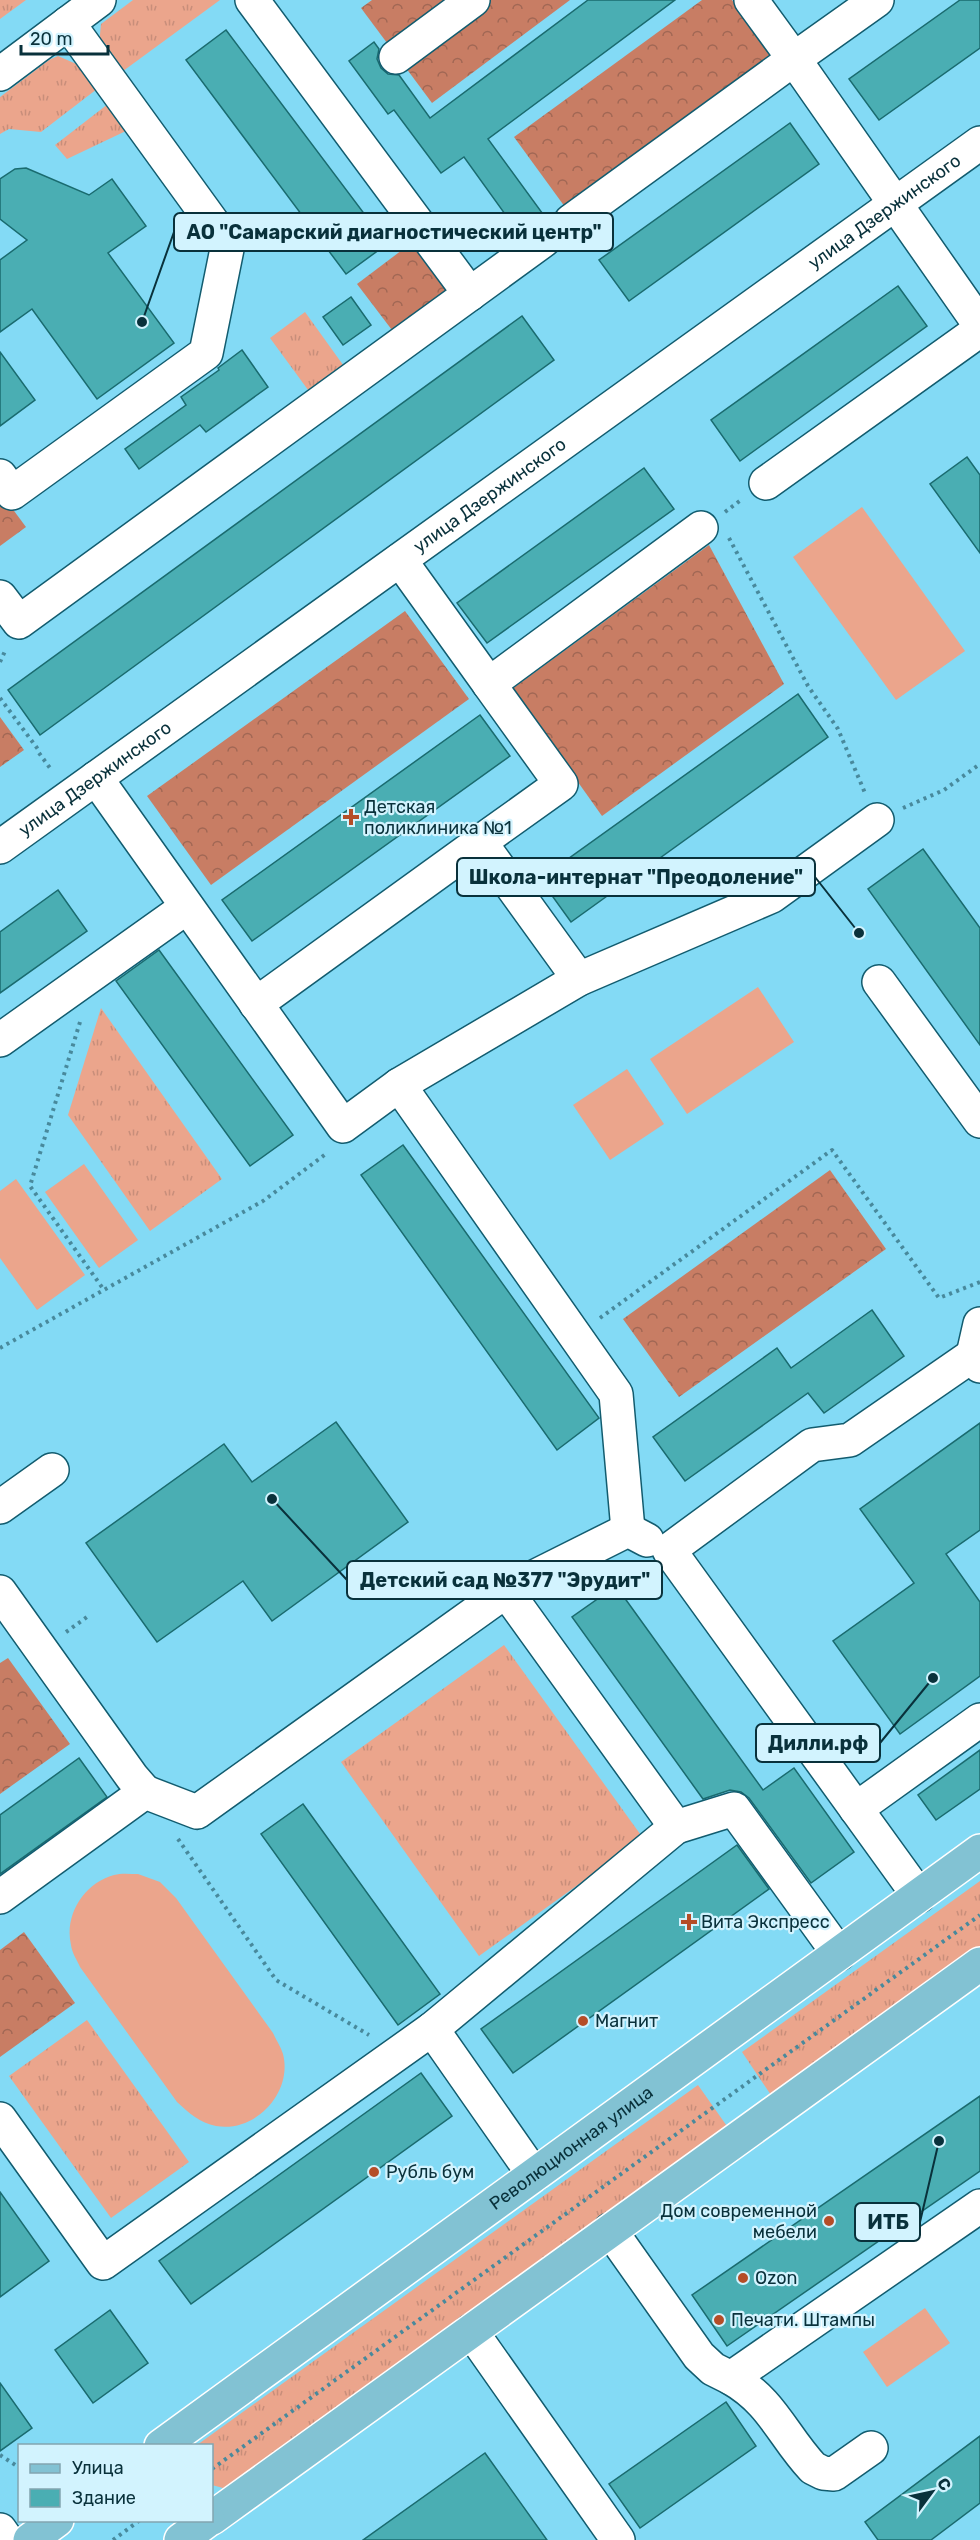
<svg xmlns="http://www.w3.org/2000/svg" width="980" height="2540" font-family="Rubik,sans-serif">
  <style>
    .grass { fill: url(#grass-tufts) }
    .forest { fill: url(#forest-crowns) }
    .garden { fill: #eba58c }
    .building { fill: #4aaeb3; stroke: #1a6b6f; stroke-width: 1.5 }
    .lines { fill: none; stroke-linecap: round; stroke-linejoin: round }
    .minor-casing { stroke: #125c6f; stroke-width: 36 }
    .major-casing { stroke: #fff; stroke-width: 36 }
    .path { stroke: #48899c; stroke-width: 4; stroke-dasharray: 3 4.5; stroke-linecap: butt }
    .minor { stroke: #fff; stroke-width: 33 }
    .major { stroke: #82c2d3; stroke-width: 33 }
    .poi-dot { fill: #b54d27; stroke: #d2f3fe; stroke-width: 2 }
    .labels { text-anchor: middle; stroke-width: 4.5; stroke-linejoin: round; paint-order: stroke }
    .street-label { font-size: 18px; fill: #09313b; stroke: #d2f3fe }
    .poi-label { font-size: 18px; fill: #09313b; stroke: #d2f3fe; text-anchor: start }
    .leader { fill: none; stroke: #09313b; stroke-width: 2 }
    .callout-dot { fill: #09313b; stroke: #d2f3fe; stroke-width: 2 }
    .callout { fill: #d2f3fe; stroke: #09313b; stroke-width: 2 }
    .callout-label { font-size: 20px; text-anchor: middle; font-weight: bold; fill: #09313b }
  </style>
  <defs>
    <pattern id="grass-tufts" width="24" height="20" patternUnits="userSpaceOnUse" patternTransform="scale(1.5)"><rect width="24" height="20" fill="#eba58c"/><path d="M3 7l-1-3M5 7V3M7 7l1-3M15 17l-1-3M17 17v-4M19 17l1-3" fill="none" stroke="#c88e7a"/></pattern>
    <pattern id="forest-crowns" width="20" height="18" patternUnits="userSpaceOnUse" patternTransform="scale(1.5)"><rect width="20" height="18" fill="#c87d64"/><path d="M2 6a3 3 0 1 1 6 0M12 15a3 3 0 1 1 6 0" fill="none" stroke="#a16754"/></pattern>
  </defs>
  <rect width="100%" height="100%" fill="#83daf5"/>
  <g class="grass">
    <polygon points="0,0 26,0 0,19"/>
    <polygon points="133,0 220,0 119,74 99,45 101,24"/>
    <polygon points="58,56 81,66 97,89 41,132 9,129 0,134 0,97 49,60"/>
    <polygon points="108,104 128,130 67,159 55,145"/>
    <polygon points="305,312 346,369 311,394 270,338"/>
    <polygon points="101,1008 222,1179 150,1231 68,1115"/>
    <polygon points="504,1645 643,1838 479,1956 341,1762"/>
    <polygon points="980,1881 980,1953 775,2101 742,2052"/>
    <polygon points="87,2020 189,2162 111,2218 9,2076"/>
    <polygon points="698,2085 729,2129 230,2490 212,2485 212,2446 197,2445"/>
  </g>
  <g class="forest">
    <polygon points="372,0 454,0 390,47 361,8"/>
    <polygon points="488,0 570,0 432,103 403,64"/>
    <polygon points="702,0 732,0 773,55 565,207 514,137"/>
    <polygon points="414,241 452,292 395,334 357,284"/>
    <polygon points="0,492 26,527 0,546"/>
    <polygon points="709,545 784,684 602,816 512,689"/>
    <polygon points="405,611 469,699 211,885 147,796"/>
    <polygon points="0,717 24,750 0,767"/>
    <polygon points="830,1170 886,1249 679,1397 623,1319"/>
    <polygon points="8,1658 70,1744 0,1794 0,1663"/>
    <polygon points="24,1932 75,2003 0,2057 0,1950"/>
  </g>
  <g class="garden">
    <polygon points="862,507 965,651 896,700 793,557"/>
    <polygon points="758,987 794,1042 687,1114 650,1059"/>
    <polygon points="627,1069 664,1124 610,1160 573,1105"/>
    <polygon points="84,1164 138,1240 99,1268 45,1192"/>
    <polygon points="16,1179 85,1275 37,1310 0,1258 0,1191"/>
    <path d="M138 1874 160 1882 176 1898 273 2033C276 2040 281 2047 283 2054 293 2093 255 2133 216 2126 200 2123 189 2113 177 2102L80 1967C77 1960 72 1953 71 1945 64 1915 84 1883 114 1875 121 1873 130 1874 138 1874Z"/>
    <polygon points="925,2308 950,2343 887,2387 863,2352"/>
  </g>
  <g class="building">
    <polygon points="588,0 675,0 488,139 548,221 533,225 520,235 464,157 441,173 394,110 388,114 349,61 374,42 379,49 377,59 381,68 388,74 399,75 430,118"/>
    <polygon points="960,0 980,0 980,48 879,120 849,79"/>
    <polygon points="226,30 387,244 346,274 186,60"/>
    <polygon points="790,123 819,164 629,301 599,260"/>
    <polygon points="26,168 89,195 112,179 146,226 108,253 174,343 97,399 32,309 0,332 0,260 27,240 0,219 0,179 15,169"/>
    <polygon points="898,286 927,326 740,461 711,420"/>
    <polygon points="351,297 371,325 343,345 323,317"/>
    <polygon points="522,316 554,360 40,735 8,690"/>
    <polygon points="242,350 268,387 206,432 200,425 139,469 125,449 186,405 181,397 219,370 218,368"/>
    <polygon points="0,352 35,400 0,426"/>
    <polygon points="967,457 980,475 980,553 930,484"/>
    <polygon points="644,468 674,509 487,643 457,603"/>
    <polygon points="798,694 828,737 571,922 540,879"/>
    <polygon points="480,715 510,756 252,941 222,900"/>
    <polygon points="923,849 980,928 980,1045 868,889"/>
    <polygon points="58,890 87,931 0,993 0,932"/>
    <polygon points="159,950 293,1135 250,1166 116,981"/>
    <polygon points="403,1145 599,1418 557,1450 361,1175"/>
    <polygon points="872,1310 904,1356 824,1413 808,1393 685,1481 653,1437 777,1348 791,1368"/>
    <polygon points="336,1422 408,1522 272,1621 243,1581 157,1642 86,1543 224,1444 252,1482"/>
    <polygon points="980,1423 980,1530 946,1554 980,1602 980,1676 900,1734 833,1641 914,1583 860,1509"/>
    <polygon points="616,1586 763,1790 794,1768 854,1852 811,1883 749,1798 741,1792 730,1790 703,1799 572,1617"/>
    <polygon points="980,1750 980,1789 936,1820 918,1795"/>
    <polygon points="79,1758 107,1797 0,1874 0,1815"/>
    <polygon points="303,1804 440,1994 398,2025 261,1834"/>
    <polygon points="737,1845 769,1889 513,2073 481,2029"/>
    <polygon points="421,2073 452,2116 191,2304 159,2261"/>
    <polygon points="980,2096 980,2171 727,2346 692,2295"/>
    <polygon points="0,2192 49,2261 0,2297"/>
    <polygon points="110,2310 148,2363 93,2403 55,2350"/>
    <polygon points="0,2383 32,2428 0,2451"/>
    <polygon points="726,2402 756,2446 640,2528 609,2484"/>
    <polygon points="980,2436 980,2503 931,2540 878,2540 865,2522"/>
    <polygon points="485,2453 547,2540 363,2540"/>
  </g>
  <g class="lines">
    <defs>
      <g id="minor">
        <polyline points="252,0 470,294"/>
        <polyline points="877,0 794,59 980,325"/>
        <polyline points="396,57 473,0"/>
        <polyline points="0,74 99,0"/>
        <polyline points="571,221 794,59 751,0"/>
        <polyline points="0,476 12,493 206,353 228,244 68,23"/>
        <polyline points="766,483 980,330"/>
        <polyline points="400,560 489,684 701,528"/>
        <polyline points="0,597 19,622 544,240"/>
        <polyline points="489,684 561,784 480,842 579,979"/>
        <polyline points="96,778 343,1126 399,1085 579,979 772,896 877,820"/>
        <path id="s1" d="M0 847 980 143"/>
        <polyline points="879,982 980,1121"/>
        <polyline points="256,1004 480,842"/>
        <polyline points="0,1040 187,907"/>
        <polyline points="399,1085 616,1394 628,1530"/>
        <polyline points="973,1355 980,1324"/>
        <polyline points="0,1507 52,1470"/>
        <polyline points="506,1591 628,1530 647,1540"/>
        <polyline points="0,1592 132,1777 145,1792"/>
        <polyline points="856,1809 980,1720"/>
        <polyline points="919,1896 669,1550 812,1445 850,1440 973,1355 980,1366"/>
        <polyline points="0,1897 145,1792 197,1812 506,1591 676,1827 734,1809 839,1954"/>
        <polyline points="432,2029 676,1827"/>
        <polyline points="0,2119 103,2263 432,2029 534,2175"/>
        <polyline points="610,2230 699,2356 713,2369 731,2378"/>
        <polyline points="471,2331 618,2540"/>
        <path d="M871 2448 834 2474 823 2473 813 2468C782 2435 773 2402 731 2378L980 2206"/>
        <polyline points="0,2530 7,2540"/>
      </g>
      <g id="major">
        <path id="s2" d="M161 2446 980 1851"/>
        <polyline points="212,2518 980,1964"/>
        <polyline points="30,2540 57,2520"/>
        <polyline points="181,2540 208,2520"/>
      </g>
    </defs>
    <use href="#minor" class="minor-casing"/>
    <use href="#major" class="major-casing"/>
    <g class="path">
      <polyline points="725,512 741,500"/>
      <polyline points="729,538 808,686 838,729 865,793"/>
      <polyline points="0,662 6,649"/>
      <polyline points="0,698 40,752"/>
      <polyline points="39,753 50,768"/>
      <polyline points="903,808 944,790 980,764"/>
      <polyline points="80,1022 30,1186 104,1290"/>
      <polyline points="600,1318 832,1150 939,1298 980,1282"/>
      <polyline points="0,1348 263,1201 327,1153"/>
      <polyline points="66,1632 87,1617"/>
      <polyline points="178,1839 276,1980 369,2035"/>
      <polyline points="0,2455 20,2468"/>
      <polyline points="212,2469 980,1915"/>
      <polyline points="113,2540 140,2520"/>
    </g>
    <use href="#minor" class="minor"/>
    <use href="#major" class="major"/>
  </g>
  <g class="poi-dot">
    <path d="M348 808h6v6h6v6h-6v6h-6v-6h-6v-6h6z"/>
    <path d="M686 1913h6v6h6v6h-6v6h-6v-6h-6v-6h6z"/>
    <circle cx="583" cy="2021" r="6"/>
    <circle cx="374" cy="2172" r="6"/>
    <circle cx="829" cy="2221" r="6"/>
    <circle cx="743" cy="2278" r="6"/>
    <circle cx="719" cy="2320" r="6"/>
  </g>
  <g class="labels">
    <g class="street-label">
      <text dy="6" stroke="none"><textPath href="#s1" startOffset="1089">улица Дзержинского</textPath></text>
      <text dy="6" stroke="none"><textPath href="#s1" startOffset="603">улица Дзержинского</textPath></text>
      <text dy="6" stroke="none"><textPath href="#s1" startOffset="117">улица Дзержинского</textPath></text>
      <text dy="6" stroke="none"><textPath href="#s2" startOffset="507">Революционная улица</textPath></text>
    </g>
    <g class="poi-label">
      <text x="364" y="813">Детская<tspan x="364" dy="21">поликлиника №1</tspan></text>
      <text x="701" y="1928">Вита Экспресс</text>
      <text x="595" y="2027">Магнит</text>
      <text x="386" y="2178">Рубль бум</text>
      <text x="817" y="2217" text-anchor="end">Дом современной<tspan x="817" dy="21">мебели</tspan></text>
      <text x="755" y="2284">Ozon</text>
      <text x="731" y="2326">Печати. Штампы</text>
    </g>
  </g>
  <path class="leader" d="M142 322L174 232M859 933L815 877M272 1499L347 1580M933 1678L880 1743M939 2141L920 2222"/>
  <g class="callout-dot">
    <circle cx="142" cy="322" r="6"/>
    <circle cx="859" cy="933" r="6"/>
    <circle cx="272" cy="1499" r="6"/>
    <circle cx="933" cy="1678" r="6"/>
    <circle cx="939" cy="2141" r="6"/>
  </g>
  <g class="callout">
    <rect x="174" y="213" width="439" height="38" rx="6"/>
    <rect x="457" y="858" width="358" height="38" rx="6"/>
    <rect x="347" y="1561" width="315" height="38" rx="6"/>
    <rect x="756" y="1724" width="124" height="38" rx="6"/>
    <rect x="855" y="2203" width="65" height="38" rx="6"/>
  </g>
  <g class="callout-label">
    <text x="394" y="239">АО "Самарский диагностический центр"</text>
    <text x="636" y="884">Школа-интернат "Преодоление"</text>
    <text x="505" y="1587">Детский сад №377 "Эрудит"</text>
    <text x="818" y="1750">Дилли.рф</text>
    <text x="888" y="2229">ИТБ</text>
  </g>
  <rect x="18" y="2444" width="195" height="78" fill="#d2f3fe" stroke="#82a5b0" stroke-width="1.5"/>
  <rect x="30" y="2464" width="30" height="9" fill="#82c2d3" stroke="#82a5b0" stroke-width="1.5"/>
  <text x="72" y="2474" font-size="18" fill="#09313b">Улица</text>
  <rect x="30" y="2489" width="30" height="18" fill="#4aaeb3" stroke="#82a5b0" stroke-width="1.5"/>
  <text x="72" y="2504" font-size="18" fill="#09313b">Здание</text>
  <g transform="translate(932 2492) rotate(57)" stroke="#d2f3fe" stroke-width="4.5" paint-order="stroke">
  <path d="M0-4.5L10 22L0 15L-10 22Z" fill="#09313b"/>
  <text y="-9" font-size="16" font-weight="bold" text-anchor="middle" fill="#09313b">С</text>
  </g>
  <path d="M21 45v9h87v-9" fill="none" stroke="#09313b" stroke-width="3"/>
  <text x="30" y="45" font-size="18" fill="#09313b" stroke="#d2f3fe" stroke-width="4.5" paint-order="stroke">20 m</text>
</svg>
